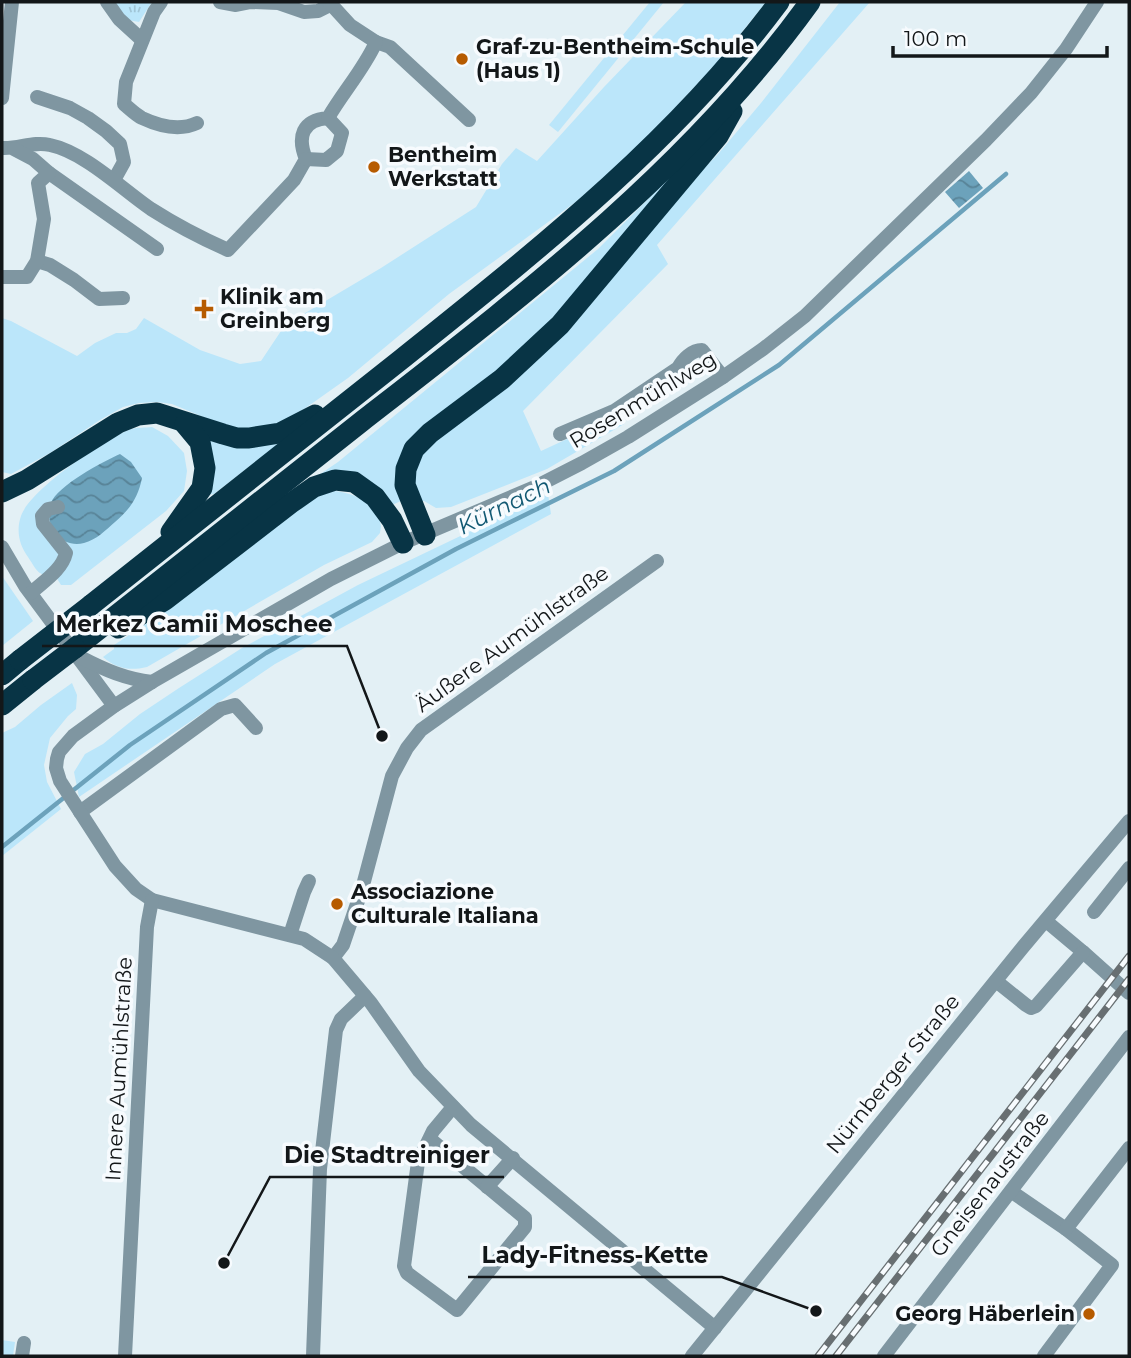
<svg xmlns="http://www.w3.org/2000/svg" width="1131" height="1358" font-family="Montserrat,sans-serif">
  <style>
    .grass { fill: #bbe6fa }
    .park { fill: url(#park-tufts) }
    .water { fill: url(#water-waves) }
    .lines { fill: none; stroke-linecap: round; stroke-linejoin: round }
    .stream { stroke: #6ca2bb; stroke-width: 4.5 }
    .minor { stroke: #7f96a1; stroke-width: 14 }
    .highway { stroke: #083445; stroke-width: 21 }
    .rail-casing { stroke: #686f72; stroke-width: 7 }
    .rail { stroke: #f7fbfe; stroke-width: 4.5; stroke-dasharray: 13; stroke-linecap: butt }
    .highway-bridge { stroke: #083445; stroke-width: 21 }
    .poi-dot { fill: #b65b00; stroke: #f7fbfe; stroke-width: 2.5 }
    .labels { text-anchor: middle; stroke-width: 7; stroke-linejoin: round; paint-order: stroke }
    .poi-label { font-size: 21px; font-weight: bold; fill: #131719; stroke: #f7fbfe; text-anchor: start }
    .street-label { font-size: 21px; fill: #131719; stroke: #f7fbfe }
    .water-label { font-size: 23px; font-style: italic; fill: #125973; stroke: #f7fbfe }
    .leader { fill: none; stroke: #131719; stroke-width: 2.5 }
    .callout-dot { fill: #131719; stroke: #f7fbfe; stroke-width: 2.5 }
    .callout-label { font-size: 23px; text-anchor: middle; font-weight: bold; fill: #131719; stroke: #f7fbfe; stroke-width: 7; stroke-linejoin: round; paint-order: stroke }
  </style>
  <defs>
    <pattern id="park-tufts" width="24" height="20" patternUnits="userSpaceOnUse" patternTransform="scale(1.75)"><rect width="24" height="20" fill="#bbe6fa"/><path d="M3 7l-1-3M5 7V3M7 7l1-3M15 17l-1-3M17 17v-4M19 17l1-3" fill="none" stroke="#a0c5d6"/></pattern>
    <pattern id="water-waves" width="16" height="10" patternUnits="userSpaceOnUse" patternTransform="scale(1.75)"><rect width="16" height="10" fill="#6ca2bb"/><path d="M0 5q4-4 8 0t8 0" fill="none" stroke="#588397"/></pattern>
  </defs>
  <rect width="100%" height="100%" fill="#e3f0f5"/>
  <g class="grass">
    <polygon points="650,2 664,2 558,132 549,125"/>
    <polygon points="686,2 766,2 717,63 672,111 628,156 577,201 449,294 348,378 290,419 268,428 230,428 172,404 157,402 139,403 123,407 100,420 50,453 11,474 2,472 2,318 11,321 77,356 95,343 116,333 127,333 136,329 144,318 200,350 240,364 261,361 285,325 381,268 476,207 502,164 516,148 537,161 604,87"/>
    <polygon points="840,2 870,2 657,245 668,264 523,411 541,451 617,416 624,424 547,469 451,507 436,508 424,501 421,502 413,489 416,459 719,153 761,103"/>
    <polygon points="688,159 526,349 432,422 401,501 392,505 313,479 338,462 598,249"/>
    <path d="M152 427 168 436 184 453 187 471 184 491 166 511 71 585H61L56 577C37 575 38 572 28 557 19 545 16 530 21 516 29 491 105 438 131 429 137 427 145 428 152 427Z"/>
    <polygon points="208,440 226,445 281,442 214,494 208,495"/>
    <path d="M335 491C361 495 366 501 382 520L380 522 381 526 380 533 372 542 324 565 147 667C130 671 117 669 103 657L114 649V645L164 612 316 494Z"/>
    <polygon points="548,494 551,514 275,664 79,797 74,772 85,754 103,744 140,714 179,688 242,648 358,585"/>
    <polygon points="2,576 33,621 2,646"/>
    <polygon points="72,683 77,695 76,709 68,716 50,738 44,765 47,782 61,809 2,856 2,733 15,727 41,705"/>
    <polygon points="2,1340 15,1342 13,1356 2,1356"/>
  </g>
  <polygon class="park" points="113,2 152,2 139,22 128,20"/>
  <g class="water">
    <polygon points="969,171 983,188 959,208 945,192"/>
    <path d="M120 454 131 462 142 478C138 498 130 509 115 522 106 530 96 540 84 543 60 549 43 524 51 503 57 486 104 461 120 454Z"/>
  </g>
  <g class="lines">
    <polyline class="stream" points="2,847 130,745 266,653 456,549 614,471 779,365 1006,174"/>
    <g class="minor">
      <polyline points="107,2 119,19 142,40"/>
      <path d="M161 2 154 12 126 82 124 104C130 109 136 115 142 118 159 126 180 131 197 123"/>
      <polyline points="220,2 236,5 251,2 278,3 304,12 318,11 330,5"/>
      <polyline points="376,42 390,47 469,120"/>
      <polyline points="37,97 70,108 88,118 106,131 120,144 124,162 114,180"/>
      <polyline points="2,98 12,2"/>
      <path d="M2 148C19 149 33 141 50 145 84 152 122 189 151 209 176 225 201 238 228 250L294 180 306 159C297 137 302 120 328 118 343 92 364 69 376 42L350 25 329 2"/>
      <polyline points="306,159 326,160 337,151 342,133 328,118"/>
      <polyline points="49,173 157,249"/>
      <polyline points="37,261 50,265 74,280 99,299 123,298"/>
      <polyline points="2,277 27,277 37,261 44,219 38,183 49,173 33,159 14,149"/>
      <path d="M560 434 614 411 678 368C683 359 692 350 702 350L723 377"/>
      <polyline points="2,547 25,586 114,706"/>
      <path d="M31 593C44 581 62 570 66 553L43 524 42 516 48 509 58 507"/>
      <path d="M82 658C105 670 126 679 152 682"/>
      <polyline points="80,812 221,709 235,705 256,728"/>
      <polyline points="1094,912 1129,868"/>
      <polyline points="1046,921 1083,952 1129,993"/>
      <polyline points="290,935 304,892 309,881"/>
      <polyline points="333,958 343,945 362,889 392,776 407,748 421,730 657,561"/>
      <polyline points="996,981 1026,1005 1031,1008 1036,1006 1083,952"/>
      <polyline points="430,1139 525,1218 525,1227 457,1310 407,1273 404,1266 418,1162 433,1131 453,1107"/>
      <polyline points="487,1187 513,1158"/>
      <polyline points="1012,1192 1066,1229 1112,1265 1044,1356"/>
      <polyline points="1066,1229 1129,1148"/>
      <polyline points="715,1328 471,1125 419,1071 371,1003 333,958 304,939 152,900 136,889 115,866 60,781 56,768 57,759 59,752 73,736 114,706 152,682 331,579 403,543 535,487 582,463 628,437 723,377 763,349 805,316 986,140 1031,93 1066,49 1097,2"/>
      <polyline points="22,1356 24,1343"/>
      <polyline points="125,1356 147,927 152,900"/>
      <polyline points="313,1356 320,1169 336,1030 341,1019 365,996"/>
      <polyline points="692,1356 1023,947 1129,821"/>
      <polyline points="884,1356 1129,1037"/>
    </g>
    <g class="highway">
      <polyline points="2,492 27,480 118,423 138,415 157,413 223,434 237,438 249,438 280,433 315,415"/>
      <polyline points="171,532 202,488 205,468 200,442 185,424"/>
      <polyline points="425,535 405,485 406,469 414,449 430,433 502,379 560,325 718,136 732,111"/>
      <path d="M91 605C195 522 299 440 403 358 539 249 674 143 779 2"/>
      <polyline points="118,628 165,600 291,503 314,487 335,480 354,482 375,497 392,520 403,543"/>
      <path d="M75 648C171 573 265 497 361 422 523 296 689 170 810 2"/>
      <polyline points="2,675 20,660"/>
      <polyline points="2,705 33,680"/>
    </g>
    <defs>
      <g id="rail">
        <polyline points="818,1356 1129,956"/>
        <polyline points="836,1356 1129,979"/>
      </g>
    </defs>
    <use href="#rail" class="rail-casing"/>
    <use href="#rail" class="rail"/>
    <g class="highway-bridge">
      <polyline points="20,660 91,605"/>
      <polyline points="33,680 75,648"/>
    </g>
  </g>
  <g class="poi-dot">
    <circle cx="462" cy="59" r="7"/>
    <circle cx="374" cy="167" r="7"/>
    <path d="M200.5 298.5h7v7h7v7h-7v7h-7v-7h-7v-7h7z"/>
    <circle cx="337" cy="904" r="7"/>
    <circle cx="1089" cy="1314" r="7"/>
  </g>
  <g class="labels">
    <g class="poi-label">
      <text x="476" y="54">Graf-zu-Bentheim-Schule<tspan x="476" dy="24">(Haus 1)</tspan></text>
      <text x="388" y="162">Bentheim<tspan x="388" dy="24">Werkstatt</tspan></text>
      <text x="220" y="304">Klinik am<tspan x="220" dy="24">Greinberg</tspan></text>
      <text x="351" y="899">Associazione<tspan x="351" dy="24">Culturale Italiana</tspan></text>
      <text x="1075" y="1321" text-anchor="end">Georg Häberlein</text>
    </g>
    <g class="street-label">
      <text transform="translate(643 400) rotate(-31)" y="7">Rosenmühlweg</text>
      <text transform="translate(512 639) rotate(-36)" y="7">Äußere Aumühlstraße</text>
      <text transform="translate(119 1069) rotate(-87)" y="7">Innere Aumühlstraße</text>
      <text transform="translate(893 1074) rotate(-51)" y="7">Nürnberger Straße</text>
      <text transform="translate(990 1184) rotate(-52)" y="7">Gneisenaustraße</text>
    </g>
    <g class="water-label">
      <text transform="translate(504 506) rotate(-26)" y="8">Kürnach</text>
    </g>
  </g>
  <path class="leader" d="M382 736L347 646H42M224 1263L270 1177H504M816 1311L722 1277H468"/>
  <g class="callout-dot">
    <circle cx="382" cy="736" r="7"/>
    <circle cx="224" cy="1263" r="7"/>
    <circle cx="816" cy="1311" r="7"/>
  </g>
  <g class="callout-label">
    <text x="194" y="632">Merkez Camii Moschee</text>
    <text x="387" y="1163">Die Stadtreiniger</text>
    <text x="595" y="1263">Lady-Fitness-Kette</text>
  </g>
  <rect width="1131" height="1358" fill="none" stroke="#131719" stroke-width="7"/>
  <path d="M893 46v10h214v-10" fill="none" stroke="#131719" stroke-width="3.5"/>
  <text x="904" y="46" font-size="21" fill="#131719" stroke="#f7fbfe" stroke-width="5" paint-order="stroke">100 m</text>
</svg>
